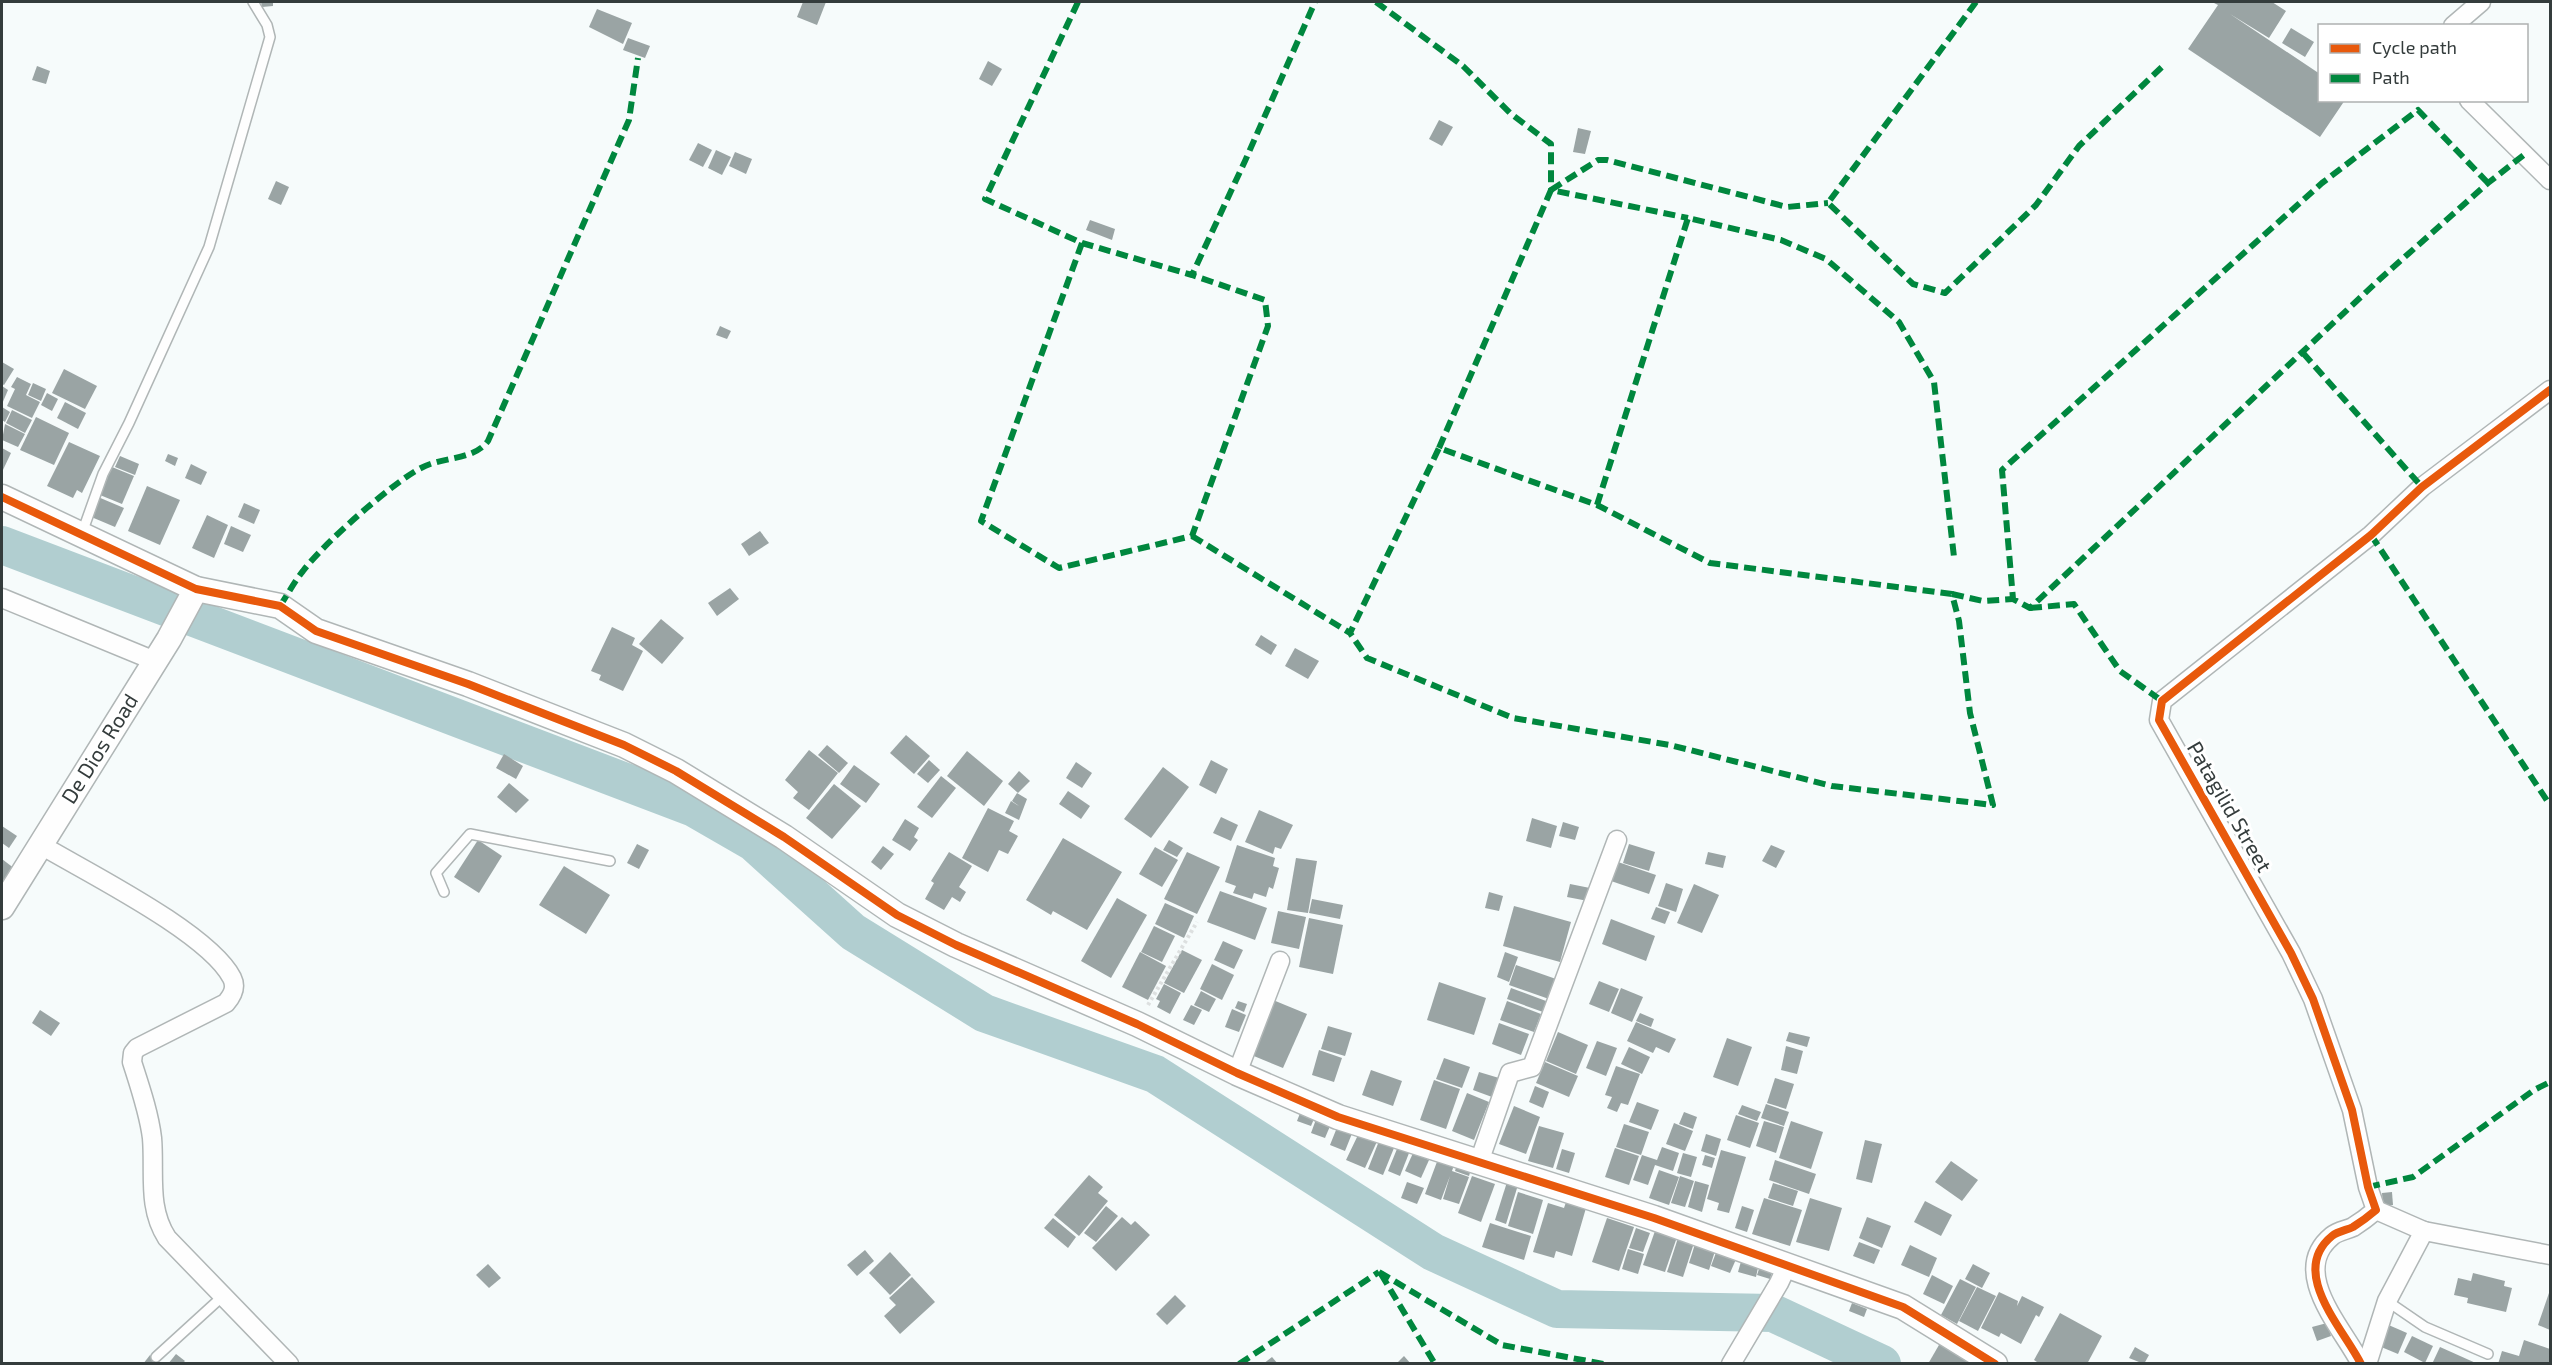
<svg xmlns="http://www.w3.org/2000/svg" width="2552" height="1365" font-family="'Exo 2',sans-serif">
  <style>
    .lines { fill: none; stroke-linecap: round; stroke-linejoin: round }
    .river { stroke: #b1ced0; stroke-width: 38 }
    .building { fill: #9aa4a4 }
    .lane-casing { stroke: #b0b6b6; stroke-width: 12 }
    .street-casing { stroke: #b0b6b6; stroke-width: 21 }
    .secondary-casing { stroke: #b0b6b6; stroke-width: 27 }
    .path { stroke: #dde0e0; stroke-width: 4; stroke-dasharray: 3 3; stroke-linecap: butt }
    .lane { stroke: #fefefe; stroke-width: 9 }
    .street { stroke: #fefefe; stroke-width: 18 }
    .secondary { stroke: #fefefe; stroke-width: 24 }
    .quiet { stroke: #00873e; stroke-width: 6; stroke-dasharray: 12 6; stroke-linecap: butt }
    .cycleway-casing { stroke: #fff; stroke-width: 11 }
    .cycleway { stroke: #e8590c; stroke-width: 8 }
    .labels { text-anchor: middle; stroke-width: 6; stroke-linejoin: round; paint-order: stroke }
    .street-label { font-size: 21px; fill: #343c3c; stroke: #fff }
  </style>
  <rect width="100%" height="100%" fill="#f6fbfb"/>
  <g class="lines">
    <polyline class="river" points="2,545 694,808 753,842 853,932 984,1013 1155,1074 1433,1252 1557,1309 1773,1313 1882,1364"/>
  </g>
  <g class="building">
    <polygon points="261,2 273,2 273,6 262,7"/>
    <polygon points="803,2 826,2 817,25 797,17"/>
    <polygon points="2212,2 2272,2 2286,11 2269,38 2230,14 2320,74 2320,100 2345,100 2320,137 2188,49 2218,5"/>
    <polygon points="597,9 632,23 623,44 589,27"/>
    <polygon points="2291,28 2314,42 2305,57 2282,43"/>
    <polygon points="628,38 650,46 645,58 623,50"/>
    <polygon points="988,61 1002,69 992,86 979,79"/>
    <polygon points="37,66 50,71 46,84 32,80"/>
    <polygon points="1439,120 1453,127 1442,146 1429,139"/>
    <polygon points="1578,128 1591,131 1585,154 1573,152"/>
    <polygon points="698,143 712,150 703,167 689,160"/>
    <polygon points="716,150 731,157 722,175 708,168"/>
    <polygon points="735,152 752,159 746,174 729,166"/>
    <polygon points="276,181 289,187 281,205 268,199"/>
    <polygon points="1090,220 1115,229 1112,240 1086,230"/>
    <polygon points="720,326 731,331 727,339 716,335"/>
    <polygon points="2,362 14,369 4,385 2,384"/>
    <polygon points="64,369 97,386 85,409 52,393"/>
    <polygon points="17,377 31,384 26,395 40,402 32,418 7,406 15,389 11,387"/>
    <polygon points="33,383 46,389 41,401 28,395"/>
    <polygon points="2,386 8,390 2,404"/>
    <polygon points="47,393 58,399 52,411 41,405"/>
    <polygon points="65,402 86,413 78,429 57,418"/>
    <polygon points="2,407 10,412 5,422 2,420"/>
    <polygon points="12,410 32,420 25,433 6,423"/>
    <polygon points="36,417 69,433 54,465 20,450"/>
    <polygon points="5,424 25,434 18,447 2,440"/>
    <polygon points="69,442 100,456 82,493 77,490 73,498 47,486"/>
    <polygon points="2,448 11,453 2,472"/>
    <polygon points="168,454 178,458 175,466 165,461"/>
    <polygon points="120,456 139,464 135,475 115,467"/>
    <polygon points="191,464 207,472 201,485 185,478"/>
    <polygon points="112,467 134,476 122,504 100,495"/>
    <polygon points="147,486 180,500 160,545 128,531"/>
    <polygon points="98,497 124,508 115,527 89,516"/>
    <polygon points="244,503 260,510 254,524 238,517"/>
    <polygon points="207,515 228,525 214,558 192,548"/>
    <polygon points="231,526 251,535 243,552 224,544"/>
    <polygon points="760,531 769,543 749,556 741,544"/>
    <polygon points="730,588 739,599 717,616 708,603"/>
    <polygon points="661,619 684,638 662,664 639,644"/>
    <polygon points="612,627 635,638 632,645 643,651 623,691 599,680 601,675 591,671"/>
    <polygon points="1261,635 1277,645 1271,655 1255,645"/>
    <polygon points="1295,648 1319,661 1308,679 1285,666"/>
    <polygon points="906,735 930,756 914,774 890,753"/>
    <polygon points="827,745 848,763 839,773 818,755"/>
    <polygon points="809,750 838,773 809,810 793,798 798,792 785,780"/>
    <polygon points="967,751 1003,781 984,806 947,776"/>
    <polygon points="504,754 523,766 516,779 496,768"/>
    <polygon points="929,760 940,770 928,783 917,774"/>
    <polygon points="1211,760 1228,769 1216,794 1199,785"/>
    <polygon points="1076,762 1092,773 1082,788 1066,778"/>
    <polygon points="854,765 880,784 866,803 840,784"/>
    <polygon points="1163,767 1189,787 1151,838 1124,819"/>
    <polygon points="1019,771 1030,781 1018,793 1008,784"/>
    <polygon points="941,776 956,788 932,818 917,807"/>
    <polygon points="509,783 529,800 516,813 497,797"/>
    <polygon points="834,784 861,806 832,839 806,818"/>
    <polygon points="1068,791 1090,806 1081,819 1059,804"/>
    <polygon points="1017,793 1027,799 1019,820 1005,813 1011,801 1019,806 1012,801"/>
    <polygon points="988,808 1014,821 1009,831 1018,836 1008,854 999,850 988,872 962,858"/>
    <polygon points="1259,810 1293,825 1281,849 1275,847 1273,854 1245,842"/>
    <polygon points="1221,817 1238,825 1231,841 1213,833"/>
    <polygon points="1532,818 1557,826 1551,848 1526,841"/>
    <polygon points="905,819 919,828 914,837 918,840 910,851 892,840"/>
    <polygon points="1563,822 1579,827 1575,840 1559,836"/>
    <polygon points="2,826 17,836 9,848 2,843"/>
    <polygon points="1063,838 1122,872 1087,930 1053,911 1051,915 1026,900"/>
    <polygon points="478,840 502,856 479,893 454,877"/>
    <polygon points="1169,840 1183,848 1177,857 1163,850"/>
    <polygon points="637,844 649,850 639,869 627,863"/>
    <polygon points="1629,844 1655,852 1649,871 1623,863"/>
    <polygon points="1237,845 1275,858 1273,866 1279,868 1273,889 1269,887 1266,897 1254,893 1252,899 1233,893 1236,886 1225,882"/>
    <polygon points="1771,845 1785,851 1776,868 1762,861"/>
    <polygon points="883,846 894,854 881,870 871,862"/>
    <polygon points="1155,847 1178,860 1162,887 1139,874"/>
    <polygon points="949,852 972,866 959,887 966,892 960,902 952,897 944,910 925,899 934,883 931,881"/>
    <polygon points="1187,852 1220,867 1197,914 1164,899"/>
    <polygon points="1708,852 1726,856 1723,868 1705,864"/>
    <polygon points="1296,858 1317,861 1308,913 1287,910"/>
    <polygon points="2,859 15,869 2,887"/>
    <polygon points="1618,862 1656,875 1649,894 1611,881"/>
    <polygon points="564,866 610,895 586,934 539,905"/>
    <polygon points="1666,883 1683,889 1676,912 1658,906"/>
    <polygon points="1570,884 1590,888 1588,901 1567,897"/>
    <polygon points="1694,884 1719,895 1702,933 1677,923"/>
    <polygon points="1220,891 1267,908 1255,940 1207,922"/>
    <polygon points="1489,892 1503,896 1499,911 1485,908"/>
    <polygon points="1117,898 1147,915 1111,978 1081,961"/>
    <polygon points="1312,899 1343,905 1340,919 1309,913"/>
    <polygon points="1165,903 1194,916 1184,938 1155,924"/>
    <polygon points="1514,906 1571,922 1560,962 1503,946"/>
    <polygon points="1656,907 1670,912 1665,924 1651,919"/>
    <polygon points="1278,911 1306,917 1299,949 1271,943"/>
    <polygon points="1309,918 1343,925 1333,974 1299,967"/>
    <polygon points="1611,919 1655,936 1646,961 1602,944"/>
    <polygon points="1154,926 1175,936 1162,962 1141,952"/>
    <polygon points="1223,941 1243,950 1234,969 1214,960"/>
    <polygon points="1182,950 1202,960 1184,993 1164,983"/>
    <polygon points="1140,952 1166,966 1148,1000 1122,987"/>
    <polygon points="1505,952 1518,957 1509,982 1497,977"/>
    <polygon points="1212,964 1234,975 1222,1000 1200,989"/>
    <polygon points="1516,965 1556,979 1549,999 1509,985"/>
    <polygon points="1599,981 1619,989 1609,1012 1589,1004"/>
    <polygon points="1439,982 1486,998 1474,1035 1427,1020"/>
    <polygon points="1164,984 1181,993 1170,1014 1157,1007 1160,1001 1156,999"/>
    <polygon points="1511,988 1546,1001 1543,1012 1507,999"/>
    <polygon points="1621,988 1643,997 1632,1022 1611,1013"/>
    <polygon points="1201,991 1216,999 1209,1012 1194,1005"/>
    <polygon points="1273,1000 1307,1014 1283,1068 1249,1054"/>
    <polygon points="1238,1001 1247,1004 1244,1012 1235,1008"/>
    <polygon points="1507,1001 1541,1014 1534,1032 1500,1020"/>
    <polygon points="1191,1005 1202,1010 1194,1025 1183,1020"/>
    <polygon points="1232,1009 1246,1015 1239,1032 1225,1027"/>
    <polygon points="40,1010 60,1023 51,1036 32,1023"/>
    <polygon points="1640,1013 1654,1019 1651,1027 1636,1021"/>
    <polygon points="1636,1022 1676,1039 1669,1053 1656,1047 1653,1053 1627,1041"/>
    <polygon points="1499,1023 1529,1034 1521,1055 1492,1044"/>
    <polygon points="1328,1026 1352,1033 1345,1056 1321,1049"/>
    <polygon points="1558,1032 1588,1045 1576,1074 1546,1061"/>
    <polygon points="1789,1032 1810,1037 1807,1047 1786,1041"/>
    <polygon points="1727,1038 1752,1047 1738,1086 1713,1077"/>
    <polygon points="1597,1041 1617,1048 1606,1076 1586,1068"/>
    <polygon points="1786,1046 1803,1051 1797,1074 1781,1070"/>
    <polygon points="1629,1047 1650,1057 1642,1074 1621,1064"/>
    <polygon points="1319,1050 1342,1058 1334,1082 1312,1075"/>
    <polygon points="1444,1058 1470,1067 1462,1088 1436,1079"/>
    <polygon points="1545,1062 1578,1076 1569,1097 1536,1083"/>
    <polygon points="1616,1066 1640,1074 1628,1105 1621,1103 1617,1112 1607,1108 1612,1097 1605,1095"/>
    <polygon points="1371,1070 1402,1081 1393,1106 1362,1095"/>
    <polygon points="1479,1072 1499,1078 1492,1097 1473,1090"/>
    <polygon points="1775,1078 1794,1084 1786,1109 1767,1103"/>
    <polygon points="1434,1080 1460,1089 1446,1129 1420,1120"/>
    <polygon points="1535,1086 1549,1092 1543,1108 1529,1102"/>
    <polygon points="1467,1093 1489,1102 1474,1140 1452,1131"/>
    <polygon points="1637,1102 1659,1110 1651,1130 1629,1122"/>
    <polygon points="1766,1104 1789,1112 1784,1126 1761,1118"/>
    <polygon points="1742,1105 1761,1112 1757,1121 1738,1114"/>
    <polygon points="1514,1106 1540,1117 1526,1154 1499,1144"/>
    <polygon points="1302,1108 1316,1114 1311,1126 1297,1121"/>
    <polygon points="1684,1112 1697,1117 1693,1129 1679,1124"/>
    <polygon points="1318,1114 1333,1119 1325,1138 1311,1133"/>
    <polygon points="1736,1115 1759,1123 1750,1148 1727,1140"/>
    <polygon points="1340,1120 1355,1126 1345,1151 1330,1145"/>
    <polygon points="1764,1121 1784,1127 1776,1153 1756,1146"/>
    <polygon points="1791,1121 1823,1132 1811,1169 1779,1158"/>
    <polygon points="1674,1123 1693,1131 1685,1151 1666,1144"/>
    <polygon points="1624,1124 1649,1132 1641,1155 1616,1147"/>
    <polygon points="1539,1126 1564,1133 1553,1168 1528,1161"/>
    <polygon points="1370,1133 1379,1137 1365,1168 1346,1160 1358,1135 1368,1139"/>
    <polygon points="1706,1134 1721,1139 1716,1156 1701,1151"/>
    <polygon points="1381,1136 1396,1143 1383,1175 1368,1169"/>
    <polygon points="1865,1140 1882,1144 1872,1183 1856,1179"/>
    <polygon points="1399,1144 1411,1148 1400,1176 1388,1171"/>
    <polygon points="1662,1147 1679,1153 1673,1171 1655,1165 1648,1185 1633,1180 1642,1155 1657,1160"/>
    <polygon points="1615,1148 1639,1156 1629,1185 1605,1177"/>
    <polygon points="1562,1149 1575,1153 1569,1173 1556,1169"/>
    <polygon points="1721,1150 1746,1157 1729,1213 1717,1210 1719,1203 1707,1199"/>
    <polygon points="1413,1153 1429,1160 1421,1178 1405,1171"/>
    <polygon points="1683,1153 1697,1157 1691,1177 1680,1174 1681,1170 1680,1174 1677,1173"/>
    <polygon points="1705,1155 1715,1158 1712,1168 1702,1165"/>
    <polygon points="1438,1159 1454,1165 1452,1171 1469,1177 1459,1204 1443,1199 1450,1176 1441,1200 1425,1194"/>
    <polygon points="1775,1160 1816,1174 1809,1194 1769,1180"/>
    <polygon points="1951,1161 1978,1180 1962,1201 1935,1182"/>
    <polygon points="1457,1164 1471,1169 1469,1176 1455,1171"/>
    <polygon points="1659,1170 1679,1177 1669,1205 1649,1198"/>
    <polygon points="1089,1175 1103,1187 1098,1193 1108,1201 1079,1236 1054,1215"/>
    <polygon points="1472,1176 1495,1184 1481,1222 1458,1213"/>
    <polygon points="1680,1176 1694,1181 1685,1207 1671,1203"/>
    <polygon points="1695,1181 1709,1185 1702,1212 1688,1207"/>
    <polygon points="1407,1182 1424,1188 1417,1204 1401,1198"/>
    <polygon points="1507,1182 1518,1185 1506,1224 1495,1220"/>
    <polygon points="1773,1183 1798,1191 1793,1206 1768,1198"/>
    <polygon points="1518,1192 1543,1200 1533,1234 1508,1226"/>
    <polygon points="2392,1192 2393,1205 2383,1206 2382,1193"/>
    <polygon points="1764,1198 1802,1210 1790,1246 1752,1234"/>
    <polygon points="1810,1198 1842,1208 1829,1251 1796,1242"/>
    <polygon points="1925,1201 1952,1215 1941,1236 1914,1222"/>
    <polygon points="1566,1202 1586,1208 1572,1256 1556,1251 1554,1258 1533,1252 1548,1203 1564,1208"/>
    <polygon points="1106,1206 1118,1216 1096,1242 1084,1233"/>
    <polygon points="1742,1206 1754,1210 1747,1232 1735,1228"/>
    <polygon points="1122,1217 1131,1225 1135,1221 1150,1235 1116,1271 1092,1248"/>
    <polygon points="1867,1217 1891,1226 1882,1248 1859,1238"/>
    <polygon points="1053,1218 1076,1237 1068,1248 1044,1228"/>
    <polygon points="1607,1218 1634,1227 1619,1271 1592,1262"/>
    <polygon points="1490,1223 1531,1236 1524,1260 1482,1247"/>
    <polygon points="1636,1228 1650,1233 1643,1252 1629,1248"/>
    <polygon points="1655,1231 1677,1237 1665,1272 1643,1265"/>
    <polygon points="1678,1238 1694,1243 1683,1277 1667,1272"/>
    <polygon points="1696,1241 1716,1248 1709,1270 1689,1263"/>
    <polygon points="1859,1242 1880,1250 1874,1264 1853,1256"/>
    <polygon points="1910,1245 1937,1258 1929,1277 1901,1265"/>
    <polygon points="1628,1249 1644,1254 1638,1274 1622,1269"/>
    <polygon points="865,1250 874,1261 857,1276 847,1265"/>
    <polygon points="1717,1250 1737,1257 1730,1273 1711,1266"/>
    <polygon points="890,1252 911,1275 890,1295 869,1273"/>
    <polygon points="1742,1258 1759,1263 1756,1277 1738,1272"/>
    <polygon points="488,1264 501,1278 489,1288 476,1275"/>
    <polygon points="1973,1264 1990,1273 1982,1288 1965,1279"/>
    <polygon points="1760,1266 1773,1269 1770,1279 1757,1275"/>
    <polygon points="2473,1273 2505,1281 2504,1286 2512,1288 2506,1312 2467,1303 2468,1298 2454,1295 2458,1278 2471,1281"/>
    <polygon points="1932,1275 1953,1286 1944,1304 1923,1294"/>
    <polygon points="912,1277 935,1302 900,1334 884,1316 896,1305 889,1298"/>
    <polygon points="1960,1279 1976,1287 1957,1324 1941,1315"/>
    <polygon points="1977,1287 1996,1296 1978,1331 1959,1321"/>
    <polygon points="2550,1290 2550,1330 2538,1325"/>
    <polygon points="1999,1292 2018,1301 2017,1306 2022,1296 2044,1307 2039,1317 2036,1315 2021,1344 2001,1333 1999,1337 1981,1328"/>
    <polygon points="1175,1295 1186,1306 1167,1325 1156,1314"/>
    <polygon points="1852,1303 1867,1309 1864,1317 1849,1311"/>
    <polygon points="2060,1313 2102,1336 2087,1364 2040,1364 2034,1360"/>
    <polygon points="2327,1323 2331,1336 2317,1341 2312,1327"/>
    <polygon points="2384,1323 2407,1333 2398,1354 2374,1344"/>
    <polygon points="2412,1336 2433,1346 2425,1363 2404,1352"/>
    <polygon points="1943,1338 1982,1364 1928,1364"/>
    <polygon points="2524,1340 2550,1349 2550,1364 2498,1364 2502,1351 2519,1356"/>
    <polygon points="2135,1347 2149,1355 2144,1364 2129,1358"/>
    <polygon points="2440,1347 2478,1364 2432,1364"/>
    <polygon points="176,1354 185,1361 182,1364 168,1364"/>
    <polygon points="150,1355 159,1364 143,1364"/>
    <polygon points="1404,1356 1411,1364 1396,1364"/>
    <polygon points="1272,1357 1278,1364 1263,1364"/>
  </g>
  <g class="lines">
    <defs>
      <g id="lane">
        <polyline points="82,533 103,474 129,423 209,247 270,37 267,25 253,2"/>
        <polyline points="444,892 436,873 470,834 610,861"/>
        <polyline points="2387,1301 2425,1327 2488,1354"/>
        <polyline points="156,1357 224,1295"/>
      </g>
      <g id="street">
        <polyline points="2453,26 2481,2"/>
        <polyline points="2469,100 2550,180"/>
        <polyline points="2,598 155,661"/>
        <path d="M41 845C88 873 209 933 232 978 237 988 232 996 226 1003L137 1048 133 1053 132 1062C140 1087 149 1113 152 1138 155 1173 147 1207 167 1238L289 1364"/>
        <polyline points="1237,1073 1280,961"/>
        <polyline points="1479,1162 1510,1073 1532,1067 1617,840"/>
        <polyline points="2376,1210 2424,1231 2550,1255"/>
        <polyline points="1731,1364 1779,1283 1787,1266"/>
        <path d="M2361 1364C2343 1328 2288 1272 2332 1236 2338 1231 2347 1230 2353 1227 2361 1222 2369 1216 2376 1210L2368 1187 2352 1110 2313 999 2291 953 2159 720 2162 701 2371 535 2422 487 2550 390"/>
        <polyline points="2367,1364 2387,1301 2424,1231"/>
      </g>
      <g id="secondary">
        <polyline points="2,497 196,589 280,606 316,631 468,684 624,745 676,771 784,837 897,915 956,945 1137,1024 1237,1073 1338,1117 1654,1218 1903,1307 1995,1364"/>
        <polyline points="2,907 169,639 196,589"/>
      </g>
    </defs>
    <use href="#lane" class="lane-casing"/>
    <use href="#street" class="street-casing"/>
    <use href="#secondary" class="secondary-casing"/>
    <polyline class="path" points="1148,1005 1197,922"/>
    <use href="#lane" class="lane"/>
    <use href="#street" class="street"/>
    <use href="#secondary" class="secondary"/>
    <g class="quiet">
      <polyline points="1078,2 985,199 1082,243 1192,275 1245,161 1315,2"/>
      <polyline points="1376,2 1463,66 1510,113 1551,144 1551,190"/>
      <polyline points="1976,2 1828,203 1913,284 1945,293 2036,205 2079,146 2164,65"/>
      <polyline points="2488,183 2418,110 2322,183 2002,470 2013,599 2030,608 2380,279 2488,183 2525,154"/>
      <polyline points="1551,190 1598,160 1607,160 1787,207 1828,203"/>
      <polyline points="1082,243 981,521 1059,568 1192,536 1268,326 1265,300 1192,275"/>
      <polyline points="2303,353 2422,487"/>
      <polyline points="1439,448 1551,190 1688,218"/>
      <polyline points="1597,505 1688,218 1781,240 1826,259 1899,322 1934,382 1954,557"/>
      <polyline points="2371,535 2550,805"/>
      <polyline points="1192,536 1350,633 1439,448 1597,505 1710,563 1952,594 1959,621 1970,713 1993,805 1832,786 1670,745 1513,718 1367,658 1350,633"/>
      <polyline points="1952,594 1983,601 2013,599"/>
      <path d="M280 606C288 594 294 582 303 571 323 544 392 483 421 468 443 456 473 461 488 441L629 120 638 58"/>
      <polyline points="2030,608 2074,604 2120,671 2162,701"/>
      <polyline points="2368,1187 2413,1177 2534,1090 2550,1082"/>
      <polyline points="1379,1272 1502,1345 1604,1364"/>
      <polyline points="1381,1274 1435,1364"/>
      <polyline points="1239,1364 1379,1272"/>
    </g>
    <defs>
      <g id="cycleway">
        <polyline points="2,497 196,589 280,606 316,631 468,684 624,745 676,771 784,837 897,915 956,945 1137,1024 1237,1073 1338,1117 1654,1218 1903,1307 1995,1364"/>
        <path d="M2361 1364C2343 1328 2288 1272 2332 1236 2338 1231 2347 1230 2353 1227 2361 1222 2369 1216 2376 1210L2368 1187 2352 1110 2313 999 2291 953 2159 720 2162 701 2371 535 2422 487 2550 390"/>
      </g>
    </defs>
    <use href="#cycleway" class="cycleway-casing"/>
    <use href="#cycleway" class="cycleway"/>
  </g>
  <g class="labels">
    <g class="street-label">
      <text transform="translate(100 749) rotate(-58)" y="7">De Dios Road</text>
      <text transform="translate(2229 807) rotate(60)" y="7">Patagilid Street</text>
    </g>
  </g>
  <rect width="2552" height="1365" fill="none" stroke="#343c3c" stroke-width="6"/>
  <rect x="2318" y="24" width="210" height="78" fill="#ffffff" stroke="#aeb1b1" stroke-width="1.5"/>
  <rect x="2330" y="44" width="30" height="9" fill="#e8590c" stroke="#aeb1b1" stroke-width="1.5"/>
  <text x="2372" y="54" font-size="18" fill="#343c3c">Cycle path</text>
  <rect x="2330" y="74" width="30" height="9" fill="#00873e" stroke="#aeb1b1" stroke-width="1.5"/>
  <text x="2372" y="84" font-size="18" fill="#343c3c">Path</text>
</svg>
